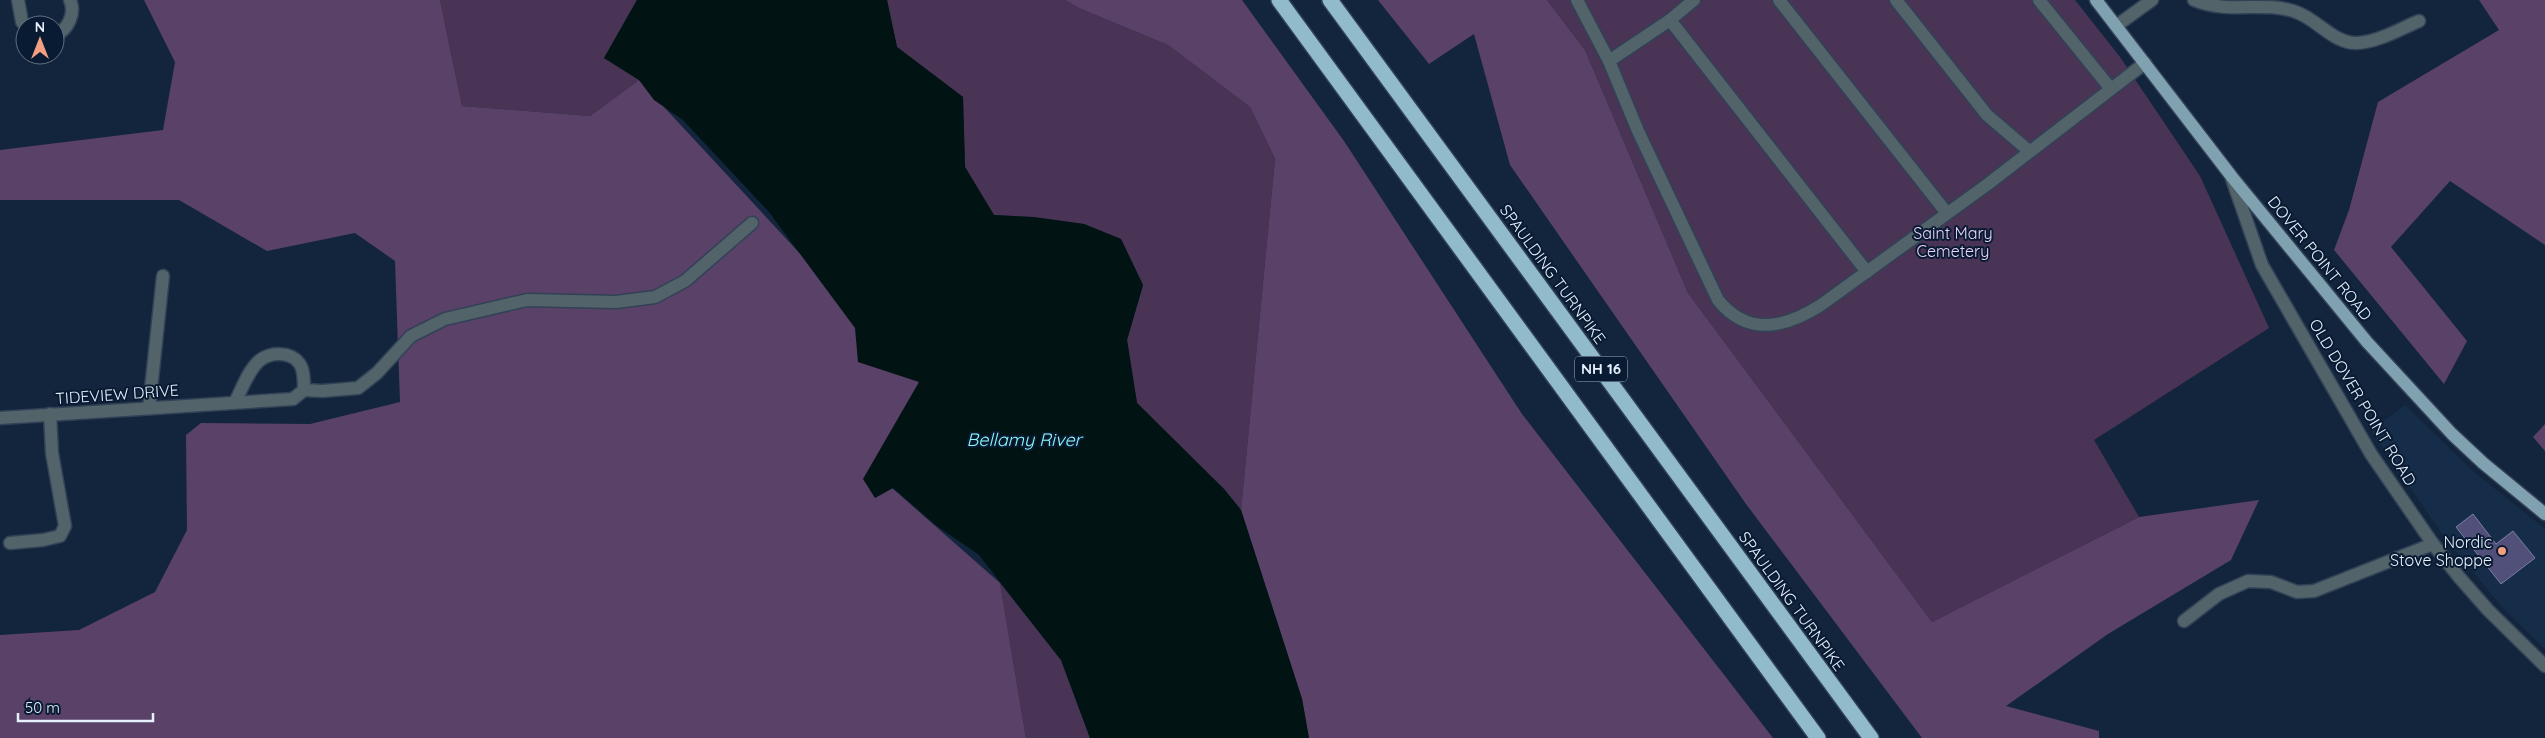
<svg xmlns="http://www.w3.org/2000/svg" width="2545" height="738" font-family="Quicksand,sans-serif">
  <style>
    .built { fill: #162d4a }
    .green { fill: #4a3455 }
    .forest { fill: #5a4167 }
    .water { fill: #011313 }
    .building { fill: #50507a; stroke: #7c7d9e }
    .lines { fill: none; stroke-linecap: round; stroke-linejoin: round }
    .minor-casing { stroke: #314257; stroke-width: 15 }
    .major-casing { stroke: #314257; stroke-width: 15 }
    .highway-casing { stroke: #314257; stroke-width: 18 }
    .minor { stroke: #53636a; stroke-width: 12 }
    .major { stroke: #80a1af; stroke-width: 12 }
    .highway { stroke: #91bacb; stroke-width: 15 }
    .poi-dot { fill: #f2a081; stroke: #091b32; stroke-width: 2 }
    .labels { text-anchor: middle; stroke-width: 4; stroke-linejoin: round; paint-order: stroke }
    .shield { fill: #091b32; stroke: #a4b1c1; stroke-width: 1 }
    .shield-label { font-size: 15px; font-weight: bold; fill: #e7f1fe }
    .park-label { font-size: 16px; fill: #ebd3fa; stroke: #091b32 }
    .street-label { font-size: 16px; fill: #e7f1fe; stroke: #091b32 }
    .poi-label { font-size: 16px; fill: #e7f1fe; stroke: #091b32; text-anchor: end }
    .water-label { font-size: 18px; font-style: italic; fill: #8ef8f7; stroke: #091b32 }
  </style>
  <rect width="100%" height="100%" fill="#13253c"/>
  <polygon class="built" points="2405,405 2474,472 2545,529 2545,649 2502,607 2443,535 2371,431"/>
  <g class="green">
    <polygon points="440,0 637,0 604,58 639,80 590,116 462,106"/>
    <polygon points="887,0 1065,0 1081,9 1168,45 1250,107 1275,159 1241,510 1224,489 1137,403 1127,340 1143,285 1121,239 1084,224 1033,217 994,215 965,167 963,97 897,47"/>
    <polygon points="1547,0 2075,0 2120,57 2200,176 2269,328 2094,440 2139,517 1932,622 1688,293 1585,50"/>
    <polygon points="1000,583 1061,660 1090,738 1026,738"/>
  </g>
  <g class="forest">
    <polygon points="144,0 440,0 462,106 590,116 639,80 919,382 892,488 1000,583 1026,738 0,738 0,635 79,630 155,592 187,530 186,435 201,423 310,424 400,402 395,261 355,233 267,251 179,200 0,200 0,150 163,130 175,62"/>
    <polygon points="1065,0 1242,0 1344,141 1522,414 1773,738 1309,738 1302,699 1241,510 1275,159 1250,107 1168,45 1081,9"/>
    <polygon points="1378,0 1547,0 1585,50 1688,293 1932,622 2139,517 2259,500 2231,560 2108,634 2006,706 2099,731 2099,738 1922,738 1746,504 1510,165 1474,34 1429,64"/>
    <polygon points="2479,0 2545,0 2545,245 2450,181 2391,247 2467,341 2444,384 2334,250 2349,210 2378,102 2499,30"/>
    <polygon points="2545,424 2545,451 2533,437"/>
  </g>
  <polygon class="water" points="637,0 887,0 897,47 963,97 965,167 994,215 1033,217 1084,224 1121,239 1143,285 1127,340 1137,403 1224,489 1241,510 1302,699 1309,738 1090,738 1061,660 979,555 937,526 893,488 875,498 863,479 919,382 858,362 855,328 769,212 683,120 654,100 639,80 604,58"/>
  <polygon class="building" points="2473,514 2496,544 2513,531 2535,558 2501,584 2456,527"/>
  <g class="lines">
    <defs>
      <g id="minor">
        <polyline points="18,0 22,22 25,25"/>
        <polyline points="1577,0 1609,61"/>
        <path d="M1694 0 1670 20 1609 61 1638 131 1718 300C1748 337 1785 328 1821 305L1988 184 2145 63"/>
        <polyline points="1779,0 1946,212"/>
        <polyline points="1896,0 1987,115 2029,151"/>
        <polyline points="2039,0 2111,89"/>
        <path d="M2194 0C2231 15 2263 0 2296 12 2317 19 2334 44 2357 43 2378 42 2400 29 2419 21"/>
        <polyline points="1670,20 1867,272"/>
        <polyline points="2116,26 2152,0"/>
        <path d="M55 36C68 29 76 14 70 0"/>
        <polyline points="2232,179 2262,265 2371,454 2433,544 2459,577 2488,610 2545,666"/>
        <polyline points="304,390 322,391 358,388 377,373 411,336 445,319 527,300 616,302 655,297 685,281 752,223"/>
        <polyline points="149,408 163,276"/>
        <path d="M0 418 293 399 304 390C304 381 304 369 299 363 290 351 270 352 259 361 248 371 242 389 235 402"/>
        <polyline points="10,543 43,540 60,536 65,526 52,453 50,414"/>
        <polyline points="2184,621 2219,594 2248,581 2271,582 2297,592 2314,591 2433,544"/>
      </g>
      <polyline id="major" points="2096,0 2232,177 2367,342 2452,434 2483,463 2545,514"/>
      <g id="highway">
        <polyline points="1279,0 1818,738"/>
        <polyline points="1330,0 1871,738"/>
      </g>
    </defs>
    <use href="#minor" class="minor-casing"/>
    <use href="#major" class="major-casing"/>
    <use href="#highway" class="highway-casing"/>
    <use href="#minor" class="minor"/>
    <use href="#major" class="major"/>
    <use href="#highway" class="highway"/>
  </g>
  <circle class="poi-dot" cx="2502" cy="551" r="5"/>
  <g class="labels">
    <rect class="shield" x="1575" y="356.5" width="52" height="25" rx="4"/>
    <g class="shield-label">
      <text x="1601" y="374">NH 16</text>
    </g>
    <g class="park-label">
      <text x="1953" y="239">Saint Mary<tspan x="1953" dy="18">Cemetery</tspan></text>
    </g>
    <g class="street-label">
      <text transform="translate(2320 258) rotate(51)" y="6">DOVER POINT ROAD</text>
      <text transform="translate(1553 274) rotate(54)" y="6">SPAULDING TURNPIKE</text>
      <text transform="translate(117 394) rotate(-4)" y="6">TIDEVIEW DRIVE</text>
      <text transform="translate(2363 402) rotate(59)" y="6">OLD DOVER POINT ROAD</text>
      <text transform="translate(1792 601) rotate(54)" y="6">SPAULDING TURNPIKE</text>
    </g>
    <g class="poi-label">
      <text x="2492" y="548">Nordic<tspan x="2492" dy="18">Stove Shoppe</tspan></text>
    </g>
    <g class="water-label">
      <text x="1024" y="446">Bellamy River</text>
    </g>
  </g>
  <g transform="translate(40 40)"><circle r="24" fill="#091b32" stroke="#627184"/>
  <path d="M0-4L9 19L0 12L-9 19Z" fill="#f2a081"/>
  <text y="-8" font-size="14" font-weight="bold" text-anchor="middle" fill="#e7f1fe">N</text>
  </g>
  <path d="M18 713v8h135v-8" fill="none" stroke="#e7f1fe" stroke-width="2.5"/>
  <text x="25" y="713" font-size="15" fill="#e7f1fe" stroke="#091b32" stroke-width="4" paint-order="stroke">50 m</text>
</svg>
